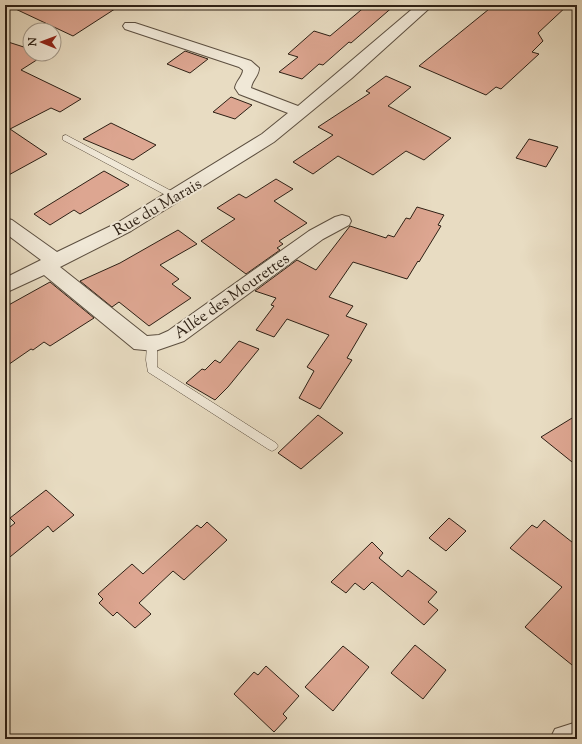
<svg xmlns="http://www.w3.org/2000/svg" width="582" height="744" font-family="'Sorts Mill Goudy',serif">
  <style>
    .building { fill: #dda691; stroke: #2d2015 }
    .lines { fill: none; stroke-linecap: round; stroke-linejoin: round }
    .lane-casing { stroke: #5c4f40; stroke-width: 1 }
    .street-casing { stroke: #5c4f40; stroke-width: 2 }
    .lane { fill: #f0e8d7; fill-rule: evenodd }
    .street { fill: #f0e8d7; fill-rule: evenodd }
    .labels { text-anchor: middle; stroke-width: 4; stroke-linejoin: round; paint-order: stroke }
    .street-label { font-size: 16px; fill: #2d2015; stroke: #f0e8d7 }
  </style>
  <rect width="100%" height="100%" fill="#e8dcc2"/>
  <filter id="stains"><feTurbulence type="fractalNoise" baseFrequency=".005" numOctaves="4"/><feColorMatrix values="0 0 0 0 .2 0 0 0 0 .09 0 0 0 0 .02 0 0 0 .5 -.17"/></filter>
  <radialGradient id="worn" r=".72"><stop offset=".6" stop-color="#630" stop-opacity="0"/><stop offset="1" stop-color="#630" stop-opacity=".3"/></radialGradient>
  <g class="building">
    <polygon points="7,5 121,5 73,36"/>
    <polygon points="367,5 395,5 351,43 349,42 323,65 319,64 302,79 279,72 298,57 288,54 314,31 330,36"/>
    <polygon points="494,5 568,5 538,33 543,41 532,52 539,54 501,89 496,87 486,95 419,66"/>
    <polygon points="5,41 30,49 30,54 46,54 21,70 81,99 60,112 51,108 10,129 47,154 5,177"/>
    <polygon points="185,51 208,59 190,73 167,64"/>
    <polygon points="386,76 411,87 388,106 451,138 424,160 406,151 373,175 338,156 313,174 293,162 333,135 318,127 370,93 366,91"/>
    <polygon points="231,97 252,105 235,119 213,112"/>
    <polygon points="111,123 156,145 133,160 83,139"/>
    <polygon points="529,139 558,147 546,167 516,158"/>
    <polygon points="104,171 129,185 80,214 74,210 50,225 34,214"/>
    <polygon points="276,179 293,189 274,201 307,223 279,241 283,244 277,248 280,250 246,274 201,241 235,219 217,208 239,194 246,198"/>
    <polygon points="417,207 444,215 438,225 441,226 419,262 418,261 407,279 353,262 329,297 353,306 346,316 367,324 347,358 352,360 320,409 299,398 314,371 307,367 329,335 287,319 274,337 256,330 274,306 271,305 276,298 255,291 297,260 316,270 350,226 386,238 388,235 394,237 406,218 410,219"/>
    <polygon points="178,230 197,244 160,265 179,279 172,284 191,298 149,326 119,302 112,307 80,281 120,263"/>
    <polygon points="50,282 94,318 50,346 44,342 33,350 31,349 5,367 5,307"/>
    <polygon points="239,341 259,349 228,387 215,400 186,383 202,369 205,370 215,360 220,363"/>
    <polygon points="318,415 343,433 301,469 278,453"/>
    <polygon points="577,415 577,466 541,437"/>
    <polygon points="46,490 74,515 53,532 48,526 5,561 5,531 15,523 10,518"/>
    <polygon points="449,518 466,531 446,551 429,538"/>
    <polygon points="544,520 577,546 577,669 525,627 562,587 510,548 532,525 537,528"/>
    <polygon points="207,522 227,540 184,580 173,571 139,603 151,614 135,628 117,612 113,616 99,603 103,599 98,594 132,564 143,574 197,525 201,528"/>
    <polygon points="372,542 383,553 379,558 402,577 408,570 437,592 428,602 438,610 424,625 372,582 364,590 355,583 346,593 331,582"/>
    <polygon points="415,645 446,670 423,699 391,673"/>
    <polygon points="343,646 369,667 333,711 305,687"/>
    <polygon points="266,666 299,696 283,714 287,718 274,732 234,694 254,672 258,675"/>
  </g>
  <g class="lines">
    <defs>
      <g id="lane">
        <polygon points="66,135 179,195 181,197 179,199 173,199 63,140 63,136"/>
        <polygon points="152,341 157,345 157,367 276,443 278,446 276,449 272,451 268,449 148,372 146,360 147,345"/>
      </g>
      <g id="street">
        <path d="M417 5H433L352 78 274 142 131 231 60 267 147 336 159 335 168 331 309 231 335 217 342 215 349 217 351 221 349 225 323 239 184 341 155 351 134 349 44 275 5 293V278L41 260 5 233V218L12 220 57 252 117 223 262 134 288 113 239 94 235 88C236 81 243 76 243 70L239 67 125 29 123 26 125 23H135L251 61 259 68C259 76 252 80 251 88L298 106Z"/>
        <polygon points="577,722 577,739 550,739 555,729"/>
      </g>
    </defs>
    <use href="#lane" class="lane-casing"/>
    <use href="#street" class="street-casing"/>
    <use href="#lane" class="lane"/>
    <use href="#street" class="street"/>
  </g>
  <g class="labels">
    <g class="street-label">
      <text transform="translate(157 206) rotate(-30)" y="6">Rue du Marais</text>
      <text transform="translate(231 295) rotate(-35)" y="6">Allée des Mourettes</text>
    </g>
  </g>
  <rect width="582" height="744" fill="none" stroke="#e8dcc2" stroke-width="20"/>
  <rect x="6" y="6" width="570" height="732" fill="none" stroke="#2d2015" stroke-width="2"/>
  <rect x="10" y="10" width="562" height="724" fill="none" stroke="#2d2015"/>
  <g transform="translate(42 42) rotate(271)"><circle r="19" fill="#f0e8d7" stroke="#a29889"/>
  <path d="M0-3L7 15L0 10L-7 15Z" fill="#8f2418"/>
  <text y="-6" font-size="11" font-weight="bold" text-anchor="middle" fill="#2d2015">N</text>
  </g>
  <rect width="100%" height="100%" filter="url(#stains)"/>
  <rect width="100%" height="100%" fill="url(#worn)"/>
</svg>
